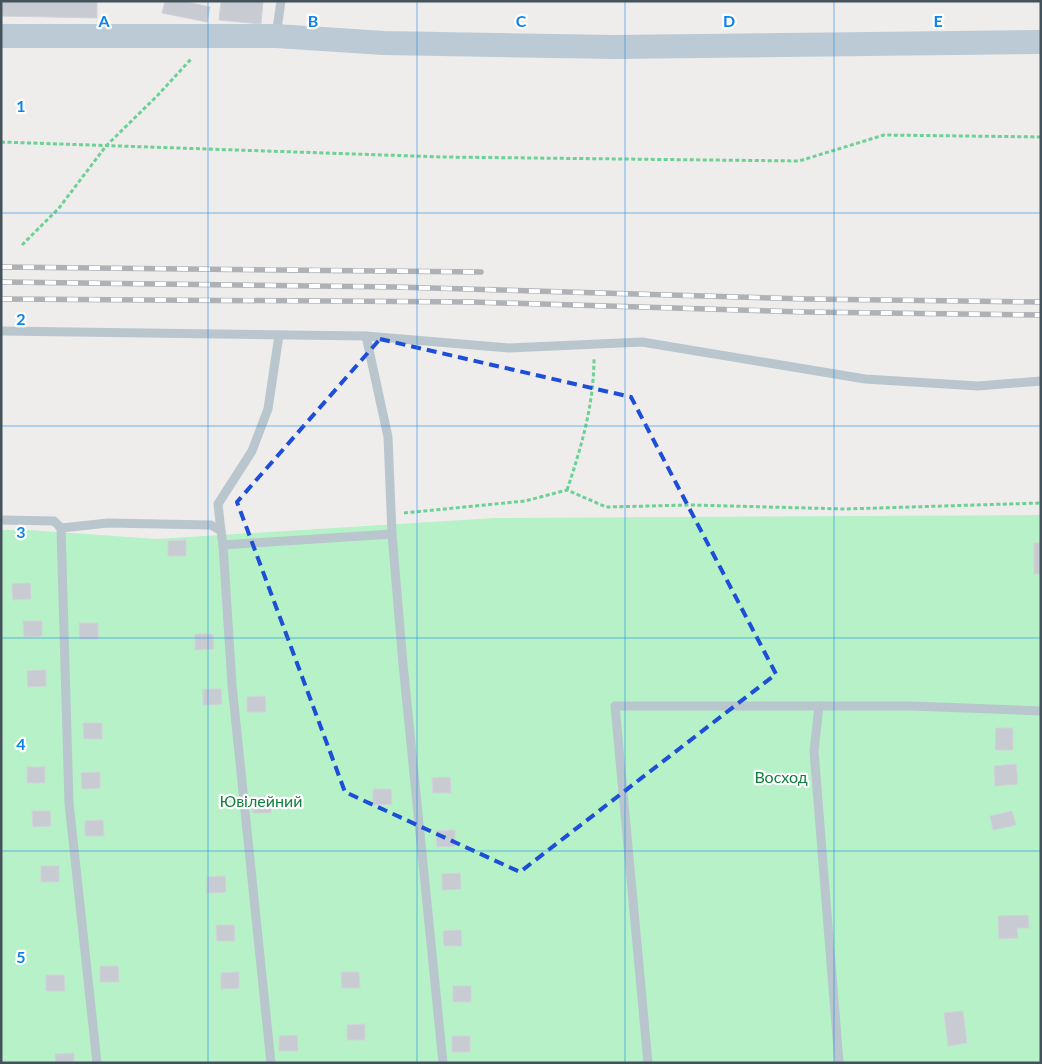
<svg xmlns="http://www.w3.org/2000/svg" width="1042" height="1064" font-family="Lato,sans-serif">
  <style>
    .green { fill: #b6f1c7 }
    .building { fill: #c8ccd2; stroke: #d0d3d9 }
    .lines { fill: none; stroke-linecap: round; stroke-linejoin: round }
    .path { stroke: #6cd195; stroke-width: 3; stroke-dasharray: 4 2.5; stroke-linecap: butt }
    .lane { stroke: #b9c6cd; stroke-width: 9 }
    .secondary { stroke: #bbcad5; stroke-width: 24 }
    .rail-casing { stroke: #aeb2b7; stroke-width: 5.5 }
    .rail { stroke: #fff; stroke-width: 4; stroke-dasharray: 11; stroke-linecap: butt }
    .marked { fill: none; stroke: #1d4ed8; stroke-width: 4; stroke-dasharray: 10 6; stroke-linejoin: round }
    .grid { fill: none; stroke: #0c84e9; stroke-width: 1; stroke-opacity: 0.55 }
    .labels { text-anchor: middle; stroke-width: 4.5; stroke-linejoin: round; paint-order: stroke }
    .park-label { font-size: 16px; fill: #10803c; stroke: #fff }
    .grid-label { font-size: 16px; text-anchor: middle; font-weight: bold; fill: #0c84e9; stroke: #fff; stroke-width: 4.5; stroke-linejoin: round; paint-order: stroke }
  </style>
  <rect width="100%" height="100%" fill="#efecec"/>
  <polygon class="green" points="1041,515 1041,1063 1,1063 1,530 28,530 157,539 495,518"/>
  <g class="building">
    <polygon points="1,1 97,1 97,18 1,16"/>
    <polygon points="165,1 183,1 210,7 207,22 162,13"/>
    <polygon points="221,1 263,1 261,24 219,20"/>
    <polygon points="186,540 186,556 168,556 168,541"/>
    <rect x="1034" y="543" width="7" height="31"/>
    <polygon points="30,583 31,599 13,600 12,584"/>
    <polygon points="23,621 42,621 42,636 24,637"/>
    <polygon points="79,623 98,623 98,639 80,639"/>
    <polygon points="195,634 213,634 214,649 195,650"/>
    <polygon points="46,670 46,686 28,687 27,671"/>
    <polygon points="203,689 221,689 222,704 203,705"/>
    <polygon points="265,696 266,712 247,712 247,697"/>
    <polygon points="83,723 102,723 102,739 84,739"/>
    <polygon points="996,728 1013,728 1013,750 995,750"/>
    <polygon points="1016,764 1018,784 995,786 994,766"/>
    <rect x="27" y="767" width="18" height="16"/>
    <polygon points="100,772 100,788 82,789 81,773"/>
    <polygon points="450,777 451,793 433,793 432,778"/>
    <polygon points="373,789 391,789 392,804 373,805"/>
    <polygon points="252,797 271,797 271,813 253,813"/>
    <polygon points="32,811 50,811 51,826 33,827"/>
    <polygon points="1012,811 1016,825 993,830 990,816"/>
    <polygon points="103,820 104,836 85,836 85,821"/>
    <polygon points="455,830 455,846 437,847 436,831"/>
    <rect x="41" y="866" width="18" height="16"/>
    <polygon points="460,873 461,889 442,890 442,874"/>
    <polygon points="225,876 226,892 207,893 207,877"/>
    <polygon points="1028,915 1029,928 1017,928 1018,938 999,939 998,916"/>
    <polygon points="216,925 234,925 235,941 217,941"/>
    <polygon points="461,930 462,946 444,946 443,931"/>
    <polygon points="100,966 118,966 119,982 100,982"/>
    <polygon points="239,972 239,988 221,989 221,973"/>
    <polygon points="341,972 359,972 360,988 342,988"/>
    <polygon points="46,975 64,975 65,991 46,991"/>
    <rect x="453" y="986" width="18" height="16"/>
    <polygon points="963,1011 967,1043 948,1046 944,1013"/>
    <polygon points="365,1024 365,1040 347,1040 347,1025"/>
    <polygon points="297,1035 298,1051 279,1051 279,1036"/>
    <rect x="452" y="1036" width="18" height="16"/>
    <polygon points="74,1053 74,1063 56,1063 55,1054"/>
  </g>
  <g class="lines">
    <g class="path">
      <polyline points="1,142 443,157 799,161 884,135 1041,137"/>
      <polyline points="22,245 59,208 106,146 158,95 192,58"/>
      <path d="M567 490C582 445 594 404 594 357"/>
      <polyline points="404,513 525,501 567,490 606,507 691,505 845,509 1041,503"/>
    </g>
    <g class="lane">
      <polyline points="276,36 281,1"/>
      <polyline points="1,331 366,336 509,348 642,342 865,379 978,386 1041,381"/>
      <polyline points="366,336 388,437 392,534 403,664 443,1063"/>
      <polyline points="1,520 54,521 61,528 108,523 211,525 221,531 223,545 392,534"/>
      <polyline points="61,528 69,803 97,1063"/>
      <polyline points="221,531 218,504 252,451 268,409 279,335"/>
      <polyline points="223,545 232,685 271,1063"/>
      <polyline points="819,706 814,751 839,1063"/>
      <polyline points="648,1063 615,706 912,706 1041,711"/>
    </g>
    <polyline class="secondary" points="1,36 276,36 384,43 615,47 1041,42"/>
    <defs>
      <g id="rail">
        <polyline points="1,267 481,272"/>
        <polyline points="1,282 395,287 807,299 1041,302"/>
        <polyline points="1,299 471,302 806,312 1041,315"/>
      </g>
    </defs>
    <use href="#rail" class="rail-casing"/>
    <use href="#rail" class="rail"/>
  </g>
  <path class="marked" d="M380 339 631 397 776 674 520 872 345 792 237 502Z"/>
  <path class="grid" d="M208 1V1063M417 1V1063M625 1V1063M834 1V1063M1 213H1041M1 426H1041M1 638H1041M1 851H1041"/>
  <g class="labels">
    <g class="park-label">
      <text x="781" y="783">Восход</text>
      <text x="261" y="807">Ювілейний</text>
    </g>
  </g>
  <g class="grid-label">
    <text x="104" y="27">A</text>
    <text x="313" y="27">B</text>
    <text x="521" y="27">C</text>
    <text x="729" y="27">D</text>
    <text x="938" y="27">E</text>
    <text x="21" y="112">1</text>
    <text x="21" y="325">2</text>
    <text x="21" y="538">3</text>
    <text x="21" y="750">4</text>
    <text x="21" y="963">5</text>
  </g>
  <rect width="1042" height="1064" fill="none" stroke="#43525b" stroke-width="5"/>
</svg>
